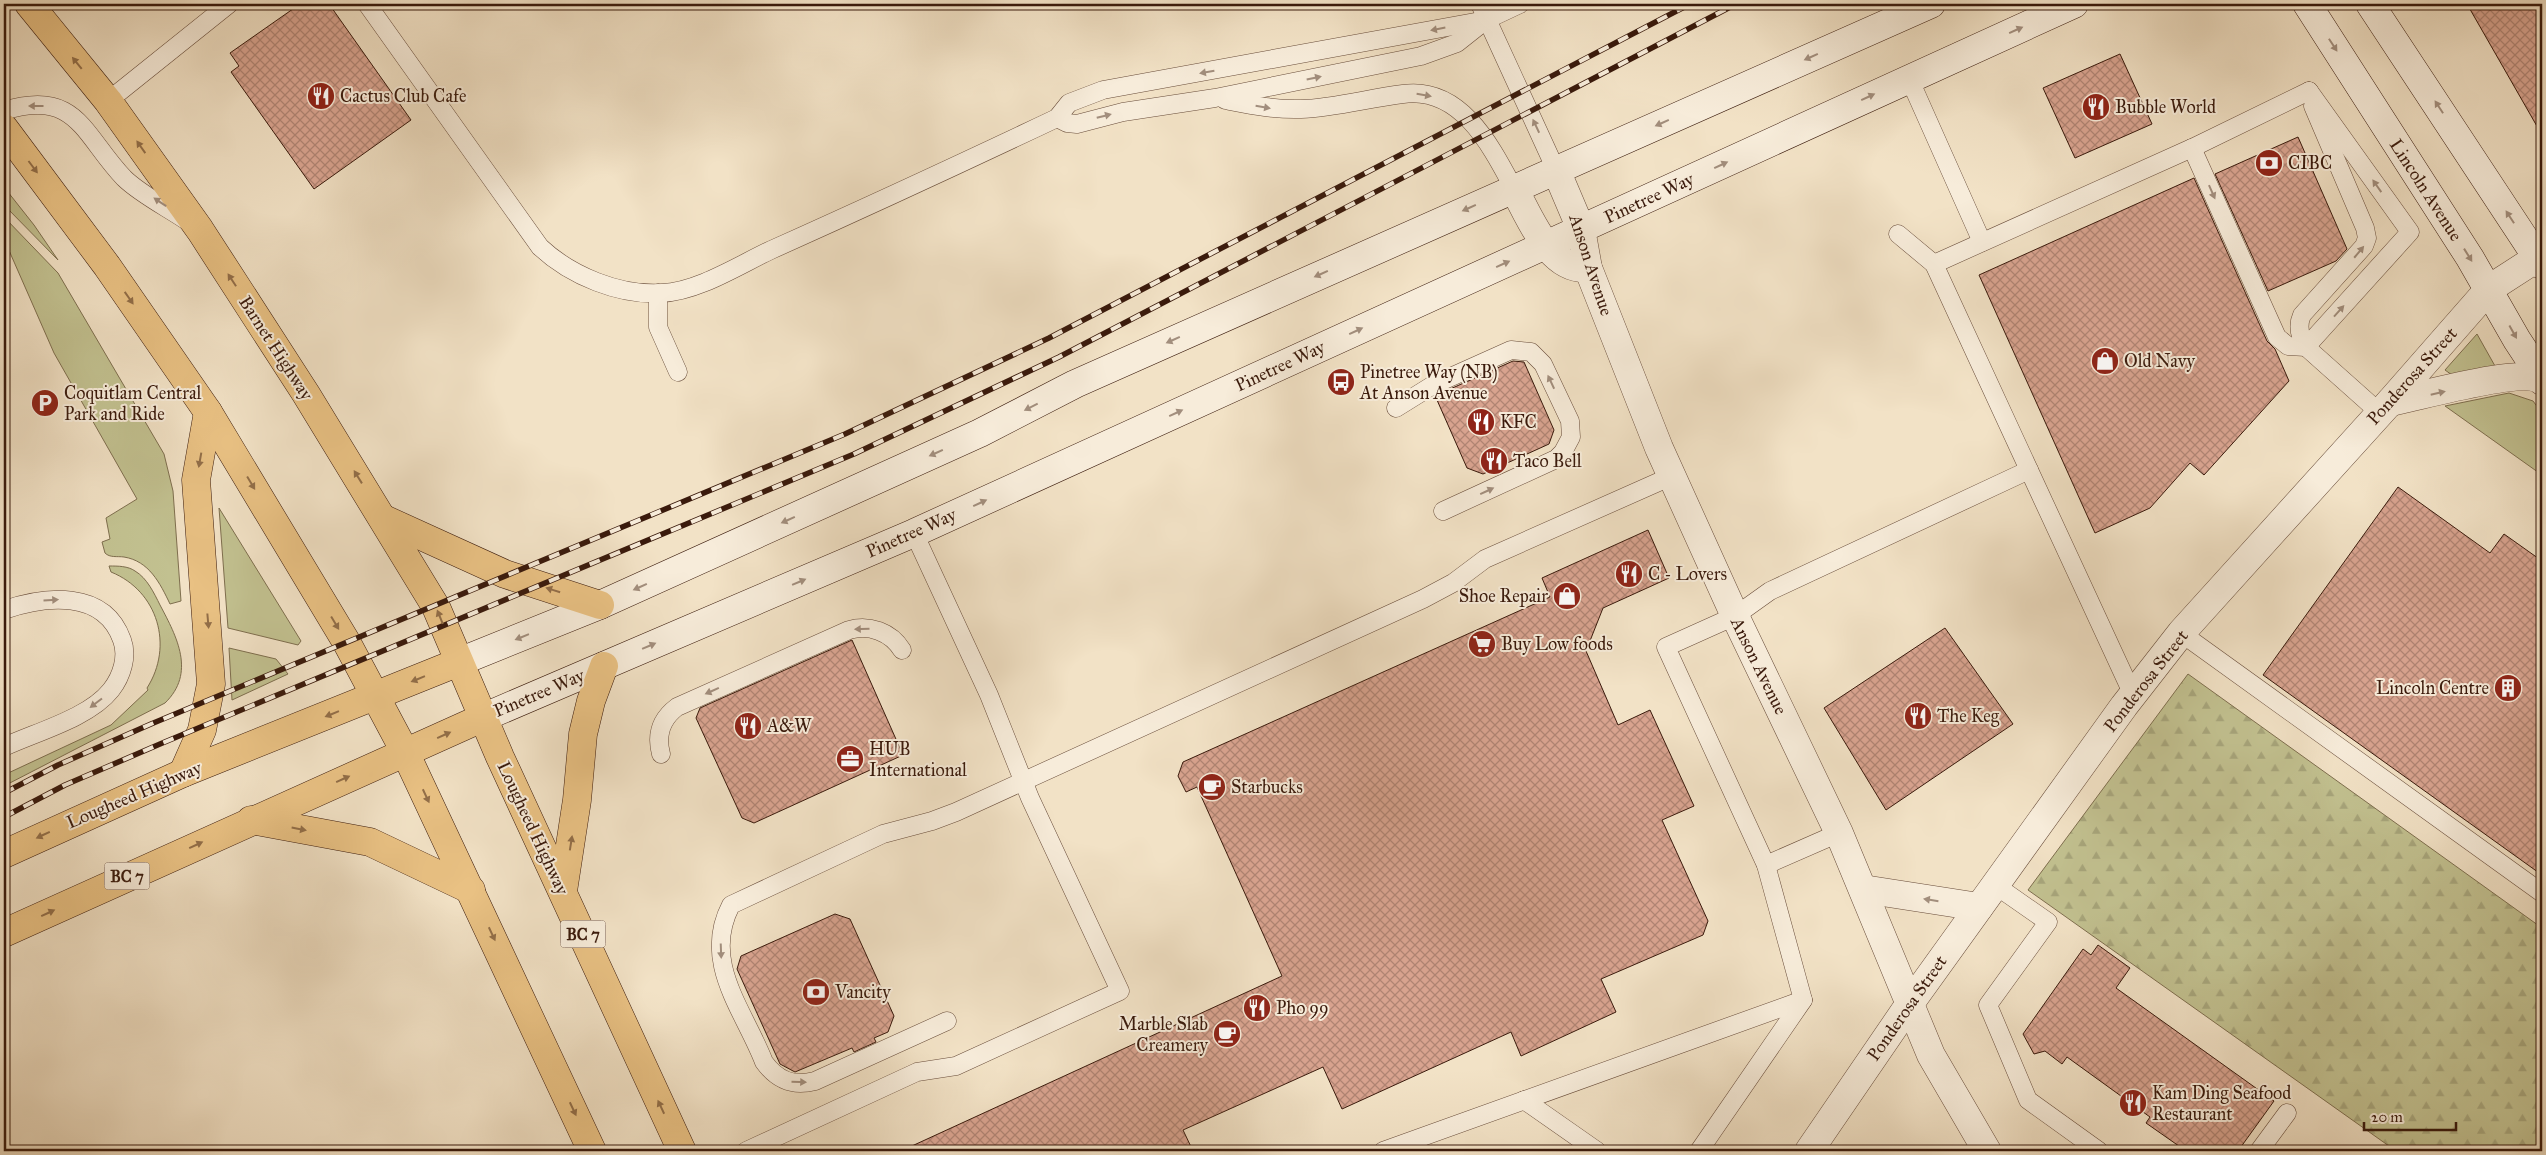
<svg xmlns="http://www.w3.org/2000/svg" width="2546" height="1155" font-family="'IM FELL Great Primer',serif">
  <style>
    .green { fill: #c2c190; stroke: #7e6e4e }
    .forest { fill: url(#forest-firs); stroke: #7e6e4e }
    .building { fill: url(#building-cross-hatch); stroke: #3a1a0c }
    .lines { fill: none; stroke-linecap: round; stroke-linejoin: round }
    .service-casing { stroke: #684c3a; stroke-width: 19 }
    .minor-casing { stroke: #684c3a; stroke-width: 29 }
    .tertiary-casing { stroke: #684c3a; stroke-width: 29 }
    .secondary-casing { stroke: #3a1a0c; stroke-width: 29 }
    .primary-casing { stroke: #3a1a0c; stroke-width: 29 }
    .service { stroke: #f7ecda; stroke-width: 18 }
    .minor { stroke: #f7ecda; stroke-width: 28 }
    .tertiary { stroke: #f7ecda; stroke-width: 28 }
    .secondary { stroke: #f7ecda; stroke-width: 28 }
    .primary { stroke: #e9c183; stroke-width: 28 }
    .rail-casing { stroke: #3a1a0c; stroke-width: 5.5 }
    .rail { stroke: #f7ecda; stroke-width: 4; stroke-dasharray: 11; stroke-linecap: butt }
    .oneway { fill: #a28e7d }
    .oneway2 { fill: #926e48 }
    .labels { text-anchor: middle; stroke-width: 4; stroke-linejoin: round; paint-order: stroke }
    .shield { fill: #f7ecda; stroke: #73594a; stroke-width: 1 }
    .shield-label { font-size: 16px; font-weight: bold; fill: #3a1a0c }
    .poi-label { font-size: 18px; fill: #3a1a0c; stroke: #f7ecda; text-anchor: start }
    .street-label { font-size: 18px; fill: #3a1a0c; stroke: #f7ecda }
  </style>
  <defs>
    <pattern id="forest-firs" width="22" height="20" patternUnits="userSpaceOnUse" patternTransform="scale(1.25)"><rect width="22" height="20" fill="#c2c190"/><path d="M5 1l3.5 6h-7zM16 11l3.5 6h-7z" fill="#a7a57b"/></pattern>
    <pattern id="building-cross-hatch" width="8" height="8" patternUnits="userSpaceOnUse" patternTransform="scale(1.25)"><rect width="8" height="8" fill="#d8a38f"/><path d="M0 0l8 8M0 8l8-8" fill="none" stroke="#b08473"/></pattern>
  </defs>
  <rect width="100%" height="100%" fill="#f2e2c6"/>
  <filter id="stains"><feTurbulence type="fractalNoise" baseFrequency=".004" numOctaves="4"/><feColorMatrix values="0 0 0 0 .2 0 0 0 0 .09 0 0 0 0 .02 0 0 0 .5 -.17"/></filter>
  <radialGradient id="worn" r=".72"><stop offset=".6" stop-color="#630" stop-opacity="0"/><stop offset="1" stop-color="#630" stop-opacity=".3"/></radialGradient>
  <g class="green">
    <polygon points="4,187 34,225 58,260 6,207"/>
    <path d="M4 217 58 273 164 454 173 491 181 601 170 604C160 583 149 561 124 557 117 556 110 558 105 553L102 542 110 539 106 518 137 499 54 353 4 239Z"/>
    <polygon points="2477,334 2495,366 2452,375 2445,370"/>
    <polygon points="2509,393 2533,401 2542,413 2542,475 2445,406"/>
    <polygon points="219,508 301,641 298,645 228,628"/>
    <path d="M109 566C118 566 128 566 135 571 147 578 154 593 160 605 177 637 196 673 165 703L4 786V775L111 725 148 690 147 688C174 646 158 591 111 572Z"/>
    <polygon points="229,648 276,659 288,674 232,700"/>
  </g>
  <polygon class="forest" points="2188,674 2542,928 2542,1151 2396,1151 2028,890"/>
  <g class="building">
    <polygon points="300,4 329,4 411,120 314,189 231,72 239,66 230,53"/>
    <polygon points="2467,4 2542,4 2542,135"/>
    <polygon points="2120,54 2152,124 2075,158 2043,88"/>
    <polygon points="2298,137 2347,249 2336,261 2268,291 2215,174"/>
    <polygon points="2194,178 2267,341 2275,349 2289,381 2204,475 2190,463 2150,508 2095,533 1979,275"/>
    <polygon points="1513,361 1524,362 1554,430 1549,444 1483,474 1467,468 1437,400 1439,394"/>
    <polygon points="2398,487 2490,553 2504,534 2542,561 2542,875 2263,675"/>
    <polygon points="1648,530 1669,578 1603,608 1586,651 1618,725 1650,710 1694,806 1662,820 1708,921 1703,935 1601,979 1616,1012 1521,1056 1511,1032 1342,1109 1323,1067 1183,1130 1193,1151 901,1151 1282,976 1197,787 1186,792 1178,776 1183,762 1550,597 1542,578"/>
    <polygon points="1945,628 2013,724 1886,810 1824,708"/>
    <polygon points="852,640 903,755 754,823 742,818 696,718 700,708"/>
    <polygon points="835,914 850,919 894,1016 888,1032 874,1038 876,1042 854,1052 852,1048 795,1072 780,1064 737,969 741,956"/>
    <polygon points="2098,945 2130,968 2116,988 2274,1101 2238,1151 2186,1151 2146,1123 2150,1117 2067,1057 2062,1064 2045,1051 2034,1054 2023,1034 2083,949 2091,955"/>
  </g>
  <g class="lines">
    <defs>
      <g id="service">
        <path d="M367 4 540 247C571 276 620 296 662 293 697 292 739 265 771 250 867 207 962 163 1057 118L1069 103 1103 90 1486 20 1520 4"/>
        <polyline points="1480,4 1556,170"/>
        <polyline points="1909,78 1982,242"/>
        <path d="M1225 100C1251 105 1275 110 1301 109 1335 108 1369 98 1403 94 1461 86 1491 146 1514 189"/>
        <polyline points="108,101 229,4"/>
        <path d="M2313 106 2365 228 2367 238 2364 246 2302 315C2297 326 2300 337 2306 347L2380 413"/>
        <path d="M4 111C77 88 83 135 124 178 140 194 168 208 187 221"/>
        <polyline points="1057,118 1067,123 1077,124 1123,112 1215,98 1421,56 1457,43 1486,20"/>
        <polyline points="2192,148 2277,337 2288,346 2306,347 2410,232 2309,91"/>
        <polyline points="1934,264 2192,148 2309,91"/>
        <polyline points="658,293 658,327 678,372"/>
        <polyline points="1396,408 1433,385 1511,350 1531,352 1543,364 1570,421 1571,437 1563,452 1556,459 1443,511"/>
        <polyline points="2029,470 2133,695"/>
        <path d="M4 610C45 596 104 589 122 640 128 656 122 676 111 690 89 718 36 732 4 747"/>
        <polyline points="2181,633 2542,893"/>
        <path d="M661 754C656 735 661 719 677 707L849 630C869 624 891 632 902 650"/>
        <polyline points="1766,865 1839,833"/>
        <polyline points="1995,885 2048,922 1988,1005 2028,1100 2099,1151"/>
        <path d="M947 1021 815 1081C793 1087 777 1080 764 1062 744 1010 701 962 731 905L883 834 932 821 956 812 1423 599 1453 583 1485 559 1672 476"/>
        <polyline points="1524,1100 1597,1151"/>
        <polyline points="746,1151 917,1072 956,1066 1120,991 1030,798 989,695 914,533"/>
        <polyline points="1383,1151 1803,1000"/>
        <polyline points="1699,1151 1803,1000 1766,865 1666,647 1735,616 1770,591 2029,470 1934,264 1898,234"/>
        <polyline points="2259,1151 2287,1113"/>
      </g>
      <g id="minor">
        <polyline points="1556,170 1581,229 1588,268 1659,448 1735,616 1839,833 1931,1055 1987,1151"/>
        <path d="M1514 189C1530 217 1549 271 1588 268"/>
      </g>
      <g id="tertiary">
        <path d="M2390 402C2418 397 2524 366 2542 381"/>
        <polyline points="1863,889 1979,907"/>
        <polyline points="1809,1151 1911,1002 2124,706 2181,633 2390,402 2489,289 2537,258"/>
      </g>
      <g id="secondary">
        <polyline points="2307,4 2470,258 2517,340 2542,378"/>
        <polyline points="2370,4 2542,265"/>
        <polyline points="459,662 600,605 980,433 1075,384 1931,4"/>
        <polyline points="482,718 914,533 2074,4"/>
      </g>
      <g id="primary">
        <polyline points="29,4 108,101 200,230 306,394 436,607 500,757 682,1151"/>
        <polyline points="4,128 107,266 208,412 347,643 405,752 592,1151"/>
        <polyline points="384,519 505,574 600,605"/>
        <polyline points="183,773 202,730 211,684 196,480 208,412"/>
        <polyline points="251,820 370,842 471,890"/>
        <polyline points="4,854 183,773 459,662"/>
        <polyline points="563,891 577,800 583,734 591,701 604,666"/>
        <polyline points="4,933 482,718"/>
      </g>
    </defs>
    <use href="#service" class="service-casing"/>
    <use href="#minor" class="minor-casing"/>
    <use href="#tertiary" class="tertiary-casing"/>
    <use href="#secondary" class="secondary-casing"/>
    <use href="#primary" class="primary-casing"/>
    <use href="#service" class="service"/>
    <use href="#minor" class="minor"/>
    <use href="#tertiary" class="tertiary"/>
    <use href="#secondary" class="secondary"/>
    <use href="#primary" class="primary"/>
    <defs>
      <g id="rail">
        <polyline points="4,793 58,765 151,724 845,434 1049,338 1690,4"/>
        <polyline points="4,817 65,785 160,744 854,454 1059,357 1736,4"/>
      </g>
    </defs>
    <use href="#rail" class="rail-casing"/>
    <use href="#rail" class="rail"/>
  </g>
  <defs><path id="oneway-solid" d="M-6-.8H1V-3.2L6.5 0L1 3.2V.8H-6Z" transform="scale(1.25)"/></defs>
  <g class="oneway">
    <use href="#oneway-solid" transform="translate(1438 29) rotate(169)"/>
    <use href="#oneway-solid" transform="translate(2016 30) rotate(-24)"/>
    <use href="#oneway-solid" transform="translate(2333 45) rotate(57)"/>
    <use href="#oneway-solid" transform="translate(1811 57) rotate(156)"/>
    <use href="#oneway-solid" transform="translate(1207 72) rotate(170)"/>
    <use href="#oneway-solid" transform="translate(1314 78) rotate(-12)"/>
    <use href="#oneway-solid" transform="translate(1424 95) rotate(10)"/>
    <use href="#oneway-solid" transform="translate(1868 97) rotate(-25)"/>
    <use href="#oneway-solid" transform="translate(36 106) rotate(-180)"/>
    <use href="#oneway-solid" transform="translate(1263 107) rotate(10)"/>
    <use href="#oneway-solid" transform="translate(2439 107) rotate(-123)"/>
    <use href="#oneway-solid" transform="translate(1104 116) rotate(-14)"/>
    <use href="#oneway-solid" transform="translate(1662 123) rotate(156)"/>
    <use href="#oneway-solid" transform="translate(1536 126) rotate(-115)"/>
    <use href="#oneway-solid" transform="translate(1721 165) rotate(-25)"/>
    <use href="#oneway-solid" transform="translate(2377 186) rotate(-125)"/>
    <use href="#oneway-solid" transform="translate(2212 192) rotate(66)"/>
    <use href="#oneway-solid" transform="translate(160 202) rotate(-146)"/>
    <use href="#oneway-solid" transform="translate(1469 208) rotate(156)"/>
    <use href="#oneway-solid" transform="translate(2510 217) rotate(-123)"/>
    <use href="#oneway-solid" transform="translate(2359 252) rotate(-50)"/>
    <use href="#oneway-solid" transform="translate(2468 255) rotate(58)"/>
    <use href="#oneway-solid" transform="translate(1503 264) rotate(-24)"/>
    <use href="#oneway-solid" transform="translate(1321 274) rotate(156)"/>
    <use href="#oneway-solid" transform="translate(2339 311) rotate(-48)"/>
    <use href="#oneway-solid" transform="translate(1356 331) rotate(-25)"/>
    <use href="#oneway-solid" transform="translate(2513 332) rotate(61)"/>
    <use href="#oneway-solid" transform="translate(1173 340) rotate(156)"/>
    <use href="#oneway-solid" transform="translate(1551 382) rotate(-115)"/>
    <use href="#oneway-solid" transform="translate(2438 393) rotate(-13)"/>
    <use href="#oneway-solid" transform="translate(1031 407) rotate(153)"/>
    <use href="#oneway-solid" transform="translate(1176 413) rotate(-25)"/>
    <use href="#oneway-solid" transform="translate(936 453) rotate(156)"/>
    <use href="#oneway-solid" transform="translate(1487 491) rotate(-25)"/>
    <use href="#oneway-solid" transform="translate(980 503) rotate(-25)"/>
    <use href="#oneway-solid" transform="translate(788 520) rotate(156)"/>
    <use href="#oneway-solid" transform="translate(799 582) rotate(-23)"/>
    <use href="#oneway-solid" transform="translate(640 587) rotate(156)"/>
    <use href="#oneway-solid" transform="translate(51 600) rotate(-3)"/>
    <use href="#oneway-solid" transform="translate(862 629) rotate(178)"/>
    <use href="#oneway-solid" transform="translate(522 637) rotate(158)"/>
    <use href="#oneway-solid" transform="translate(649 646) rotate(-23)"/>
    <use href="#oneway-solid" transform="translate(712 691) rotate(156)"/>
    <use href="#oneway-solid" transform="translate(96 703) rotate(143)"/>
    <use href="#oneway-solid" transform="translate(1931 900) rotate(-171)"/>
    <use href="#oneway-solid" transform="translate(721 951) rotate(88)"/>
    <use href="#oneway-solid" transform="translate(799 1082) rotate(2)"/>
  </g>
  <g class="oneway2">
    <use href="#oneway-solid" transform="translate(77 63) rotate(-129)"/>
    <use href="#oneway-solid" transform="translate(141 147) rotate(-125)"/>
    <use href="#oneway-solid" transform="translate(33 167) rotate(53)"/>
    <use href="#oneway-solid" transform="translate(232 280) rotate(-123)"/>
    <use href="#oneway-solid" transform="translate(129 298) rotate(55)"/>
    <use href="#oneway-solid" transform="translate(200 460) rotate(100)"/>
    <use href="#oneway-solid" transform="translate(358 477) rotate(-122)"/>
    <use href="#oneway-solid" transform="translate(251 483) rotate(59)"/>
    <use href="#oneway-solid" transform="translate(553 590) rotate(-162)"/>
    <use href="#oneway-solid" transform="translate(440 617) rotate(-112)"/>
    <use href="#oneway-solid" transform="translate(208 621) rotate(85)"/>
    <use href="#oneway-solid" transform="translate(335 623) rotate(59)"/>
    <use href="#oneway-solid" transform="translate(418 679) rotate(158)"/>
    <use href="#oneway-solid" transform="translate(332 714) rotate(158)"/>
    <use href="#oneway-solid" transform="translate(444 735) rotate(-24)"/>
    <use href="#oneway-solid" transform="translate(343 779) rotate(-24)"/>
    <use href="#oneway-solid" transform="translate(426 796) rotate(65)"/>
    <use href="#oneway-solid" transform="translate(299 829) rotate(11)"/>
    <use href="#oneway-solid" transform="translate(43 835) rotate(155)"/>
    <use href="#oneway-solid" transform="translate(571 843) rotate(-81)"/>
    <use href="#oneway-solid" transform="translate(196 845) rotate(-25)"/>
    <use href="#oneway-solid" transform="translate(48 913) rotate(-25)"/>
    <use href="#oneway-solid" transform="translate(492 934) rotate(65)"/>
    <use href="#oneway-solid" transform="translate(661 1107) rotate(-115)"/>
    <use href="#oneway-solid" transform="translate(573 1109) rotate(65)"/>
  </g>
  <defs>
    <symbol id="restaurant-disc" viewBox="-11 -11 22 22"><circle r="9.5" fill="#8f2418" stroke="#f7ecda"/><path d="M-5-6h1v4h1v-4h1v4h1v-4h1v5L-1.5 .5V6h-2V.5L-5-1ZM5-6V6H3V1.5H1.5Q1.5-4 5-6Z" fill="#fff"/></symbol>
    <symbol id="bank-disc" viewBox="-11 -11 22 22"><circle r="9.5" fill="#8f2418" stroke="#f7ecda"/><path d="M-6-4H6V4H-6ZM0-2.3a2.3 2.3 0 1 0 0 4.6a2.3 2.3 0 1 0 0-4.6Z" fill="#fff"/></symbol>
    <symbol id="shop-disc" viewBox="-11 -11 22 22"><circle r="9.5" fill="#8f2418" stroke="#f7ecda"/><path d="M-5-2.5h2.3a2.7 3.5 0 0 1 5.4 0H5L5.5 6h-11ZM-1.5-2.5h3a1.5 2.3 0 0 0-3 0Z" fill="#fff"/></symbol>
    <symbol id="bus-disc" viewBox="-11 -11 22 22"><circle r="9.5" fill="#8f2418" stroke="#f7ecda"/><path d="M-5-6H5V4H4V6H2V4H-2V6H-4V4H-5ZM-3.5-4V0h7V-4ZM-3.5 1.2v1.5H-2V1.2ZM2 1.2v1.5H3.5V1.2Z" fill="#fff"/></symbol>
    <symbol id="parking-disc" viewBox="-11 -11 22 22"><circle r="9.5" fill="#8f2418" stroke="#f7ecda"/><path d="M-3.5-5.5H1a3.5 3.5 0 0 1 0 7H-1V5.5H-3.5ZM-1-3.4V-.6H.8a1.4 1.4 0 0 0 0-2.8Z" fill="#fff"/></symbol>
    <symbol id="supermarket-disc" viewBox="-11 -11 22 22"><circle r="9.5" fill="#8f2418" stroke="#f7ecda"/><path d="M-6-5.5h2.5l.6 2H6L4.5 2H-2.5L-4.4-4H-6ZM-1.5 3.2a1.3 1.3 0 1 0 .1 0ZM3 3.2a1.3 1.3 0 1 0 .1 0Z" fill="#fff"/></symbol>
    <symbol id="building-disc" viewBox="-11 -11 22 22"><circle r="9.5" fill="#8f2418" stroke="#f7ecda"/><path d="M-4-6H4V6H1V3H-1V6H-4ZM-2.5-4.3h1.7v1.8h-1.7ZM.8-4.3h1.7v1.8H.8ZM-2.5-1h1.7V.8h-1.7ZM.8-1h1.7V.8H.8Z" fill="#fff"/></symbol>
    <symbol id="office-disc" viewBox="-11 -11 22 22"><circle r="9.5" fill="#8f2418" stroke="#f7ecda"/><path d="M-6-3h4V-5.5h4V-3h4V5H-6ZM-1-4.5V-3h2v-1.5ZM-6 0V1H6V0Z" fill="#fff"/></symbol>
    <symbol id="cafe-disc" viewBox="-11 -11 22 22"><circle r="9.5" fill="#8f2418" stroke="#f7ecda"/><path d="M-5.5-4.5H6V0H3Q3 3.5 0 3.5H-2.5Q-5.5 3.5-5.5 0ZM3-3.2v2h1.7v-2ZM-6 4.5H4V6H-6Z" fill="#fff"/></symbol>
  </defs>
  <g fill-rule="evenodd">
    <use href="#restaurant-disc" x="305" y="80" width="32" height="32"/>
    <use href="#restaurant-disc" x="2080" y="91" width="32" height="32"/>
    <use href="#bank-disc" x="2253" y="147" width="32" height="32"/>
    <use href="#shop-disc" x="2089" y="345" width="32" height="32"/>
    <use href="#bus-disc" x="1325" y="366" width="32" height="32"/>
    <use href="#parking-disc" x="29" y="387" width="32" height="32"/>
    <use href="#restaurant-disc" x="1465" y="406" width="32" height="32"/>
    <use href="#restaurant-disc" x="1478" y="445" width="32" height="32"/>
    <use href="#restaurant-disc" x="1613" y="558" width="32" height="32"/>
    <use href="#shop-disc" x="1551" y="580" width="32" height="32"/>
    <use href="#supermarket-disc" x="1466" y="628" width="32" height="32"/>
    <use href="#building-disc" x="2492" y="672" width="32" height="32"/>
    <use href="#restaurant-disc" x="1902" y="700" width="32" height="32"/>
    <use href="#restaurant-disc" x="732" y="710" width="32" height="32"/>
    <use href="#office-disc" x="834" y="743" width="32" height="32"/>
    <use href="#cafe-disc" x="1196" y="771" width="32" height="32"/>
    <use href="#bank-disc" x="800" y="976" width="32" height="32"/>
    <use href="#restaurant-disc" x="1241" y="992" width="32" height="32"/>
    <use href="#cafe-disc" x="1211" y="1018" width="32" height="32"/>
    <use href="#restaurant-disc" x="2117" y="1087" width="32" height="32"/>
  </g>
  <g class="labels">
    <g class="shield">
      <rect x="104.5" y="862.5" width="45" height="27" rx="4"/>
      <rect x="560.5" y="920.5" width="45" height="27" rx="4"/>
    </g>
    <g class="shield-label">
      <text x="127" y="882">BC 7</text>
      <text x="583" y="940">BC 7</text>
    </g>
    <g class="poi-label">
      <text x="340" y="102">Cactus Club Cafe</text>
      <text x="2115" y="113">Bubble World</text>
      <text x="2288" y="169">CIBC</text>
      <text x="2124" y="367">Old Navy</text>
      <text x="1360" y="378">Pinetree Way (NB)<tspan x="1360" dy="21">At Anson Avenue</tspan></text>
      <text x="64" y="399">Coquitlam Central<tspan x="64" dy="21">Park and Ride</tspan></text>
      <text x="1500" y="428">KFC</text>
      <text x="1513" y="467">Taco Bell</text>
      <text x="1648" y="580">C - Lovers</text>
      <text x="1548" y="602" text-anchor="end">Shoe Repair</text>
      <text x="1501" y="650">Buy Low foods</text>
      <text x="2489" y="694" text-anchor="end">Lincoln Centre</text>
      <text x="1937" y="722">The Keg</text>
      <text x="767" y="732">A&amp;W</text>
      <text x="869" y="755">HUB<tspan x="869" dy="21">International</tspan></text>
      <text x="1231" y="793">Starbucks</text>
      <text x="835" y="998">Vancity</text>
      <text x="1276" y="1014">Pho 99</text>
      <text x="1208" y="1030" text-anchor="end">Marble Slab<tspan x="1208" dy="21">Creamery</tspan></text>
      <text x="2152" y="1099">Kam Ding Seafood<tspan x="2152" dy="21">Restaurant</tspan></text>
    </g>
    <g class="street-label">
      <text transform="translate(2426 190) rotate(57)" y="6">Lincoln Avenue</text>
      <text transform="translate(1649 198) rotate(-25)" y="6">Pinetree Way</text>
      <text transform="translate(1591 265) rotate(72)" y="6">Anson Avenue</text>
      <text transform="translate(276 348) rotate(57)" y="6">Barnet Highway</text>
      <text transform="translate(1280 366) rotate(-25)" y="6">Pinetree Way</text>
      <text transform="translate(2412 376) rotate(-48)" y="6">Ponderosa Street</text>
      <text transform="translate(911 533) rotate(-24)" y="6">Pinetree Way</text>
      <text transform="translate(1759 666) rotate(64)" y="6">Anson Avenue</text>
      <text transform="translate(2146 681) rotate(-52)" y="6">Ponderosa Street</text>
      <text transform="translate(539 693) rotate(-23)" y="6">Pinetree Way</text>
      <text transform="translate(134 795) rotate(-23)" y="6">Lougheed Highway</text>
      <text transform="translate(533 828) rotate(65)" y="6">Lougheed Highway</text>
      <text transform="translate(1907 1008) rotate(-55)" y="6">Ponderosa Street</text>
    </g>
  </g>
  <rect width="2546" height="1155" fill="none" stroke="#f2e2c6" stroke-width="20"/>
  <rect x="5" y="5" width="2536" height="1145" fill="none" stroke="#3a1a0c" stroke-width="2.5"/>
  <rect x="10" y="10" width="2526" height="1135" fill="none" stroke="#3a1a0c"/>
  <path d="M2364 1122v8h92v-8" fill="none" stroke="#3a1a0c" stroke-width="2.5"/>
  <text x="2371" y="1122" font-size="15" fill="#3a1a0c" stroke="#f7ecda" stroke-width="4" paint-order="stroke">20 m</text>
  <rect width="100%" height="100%" filter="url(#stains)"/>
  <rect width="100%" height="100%" fill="url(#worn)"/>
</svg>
